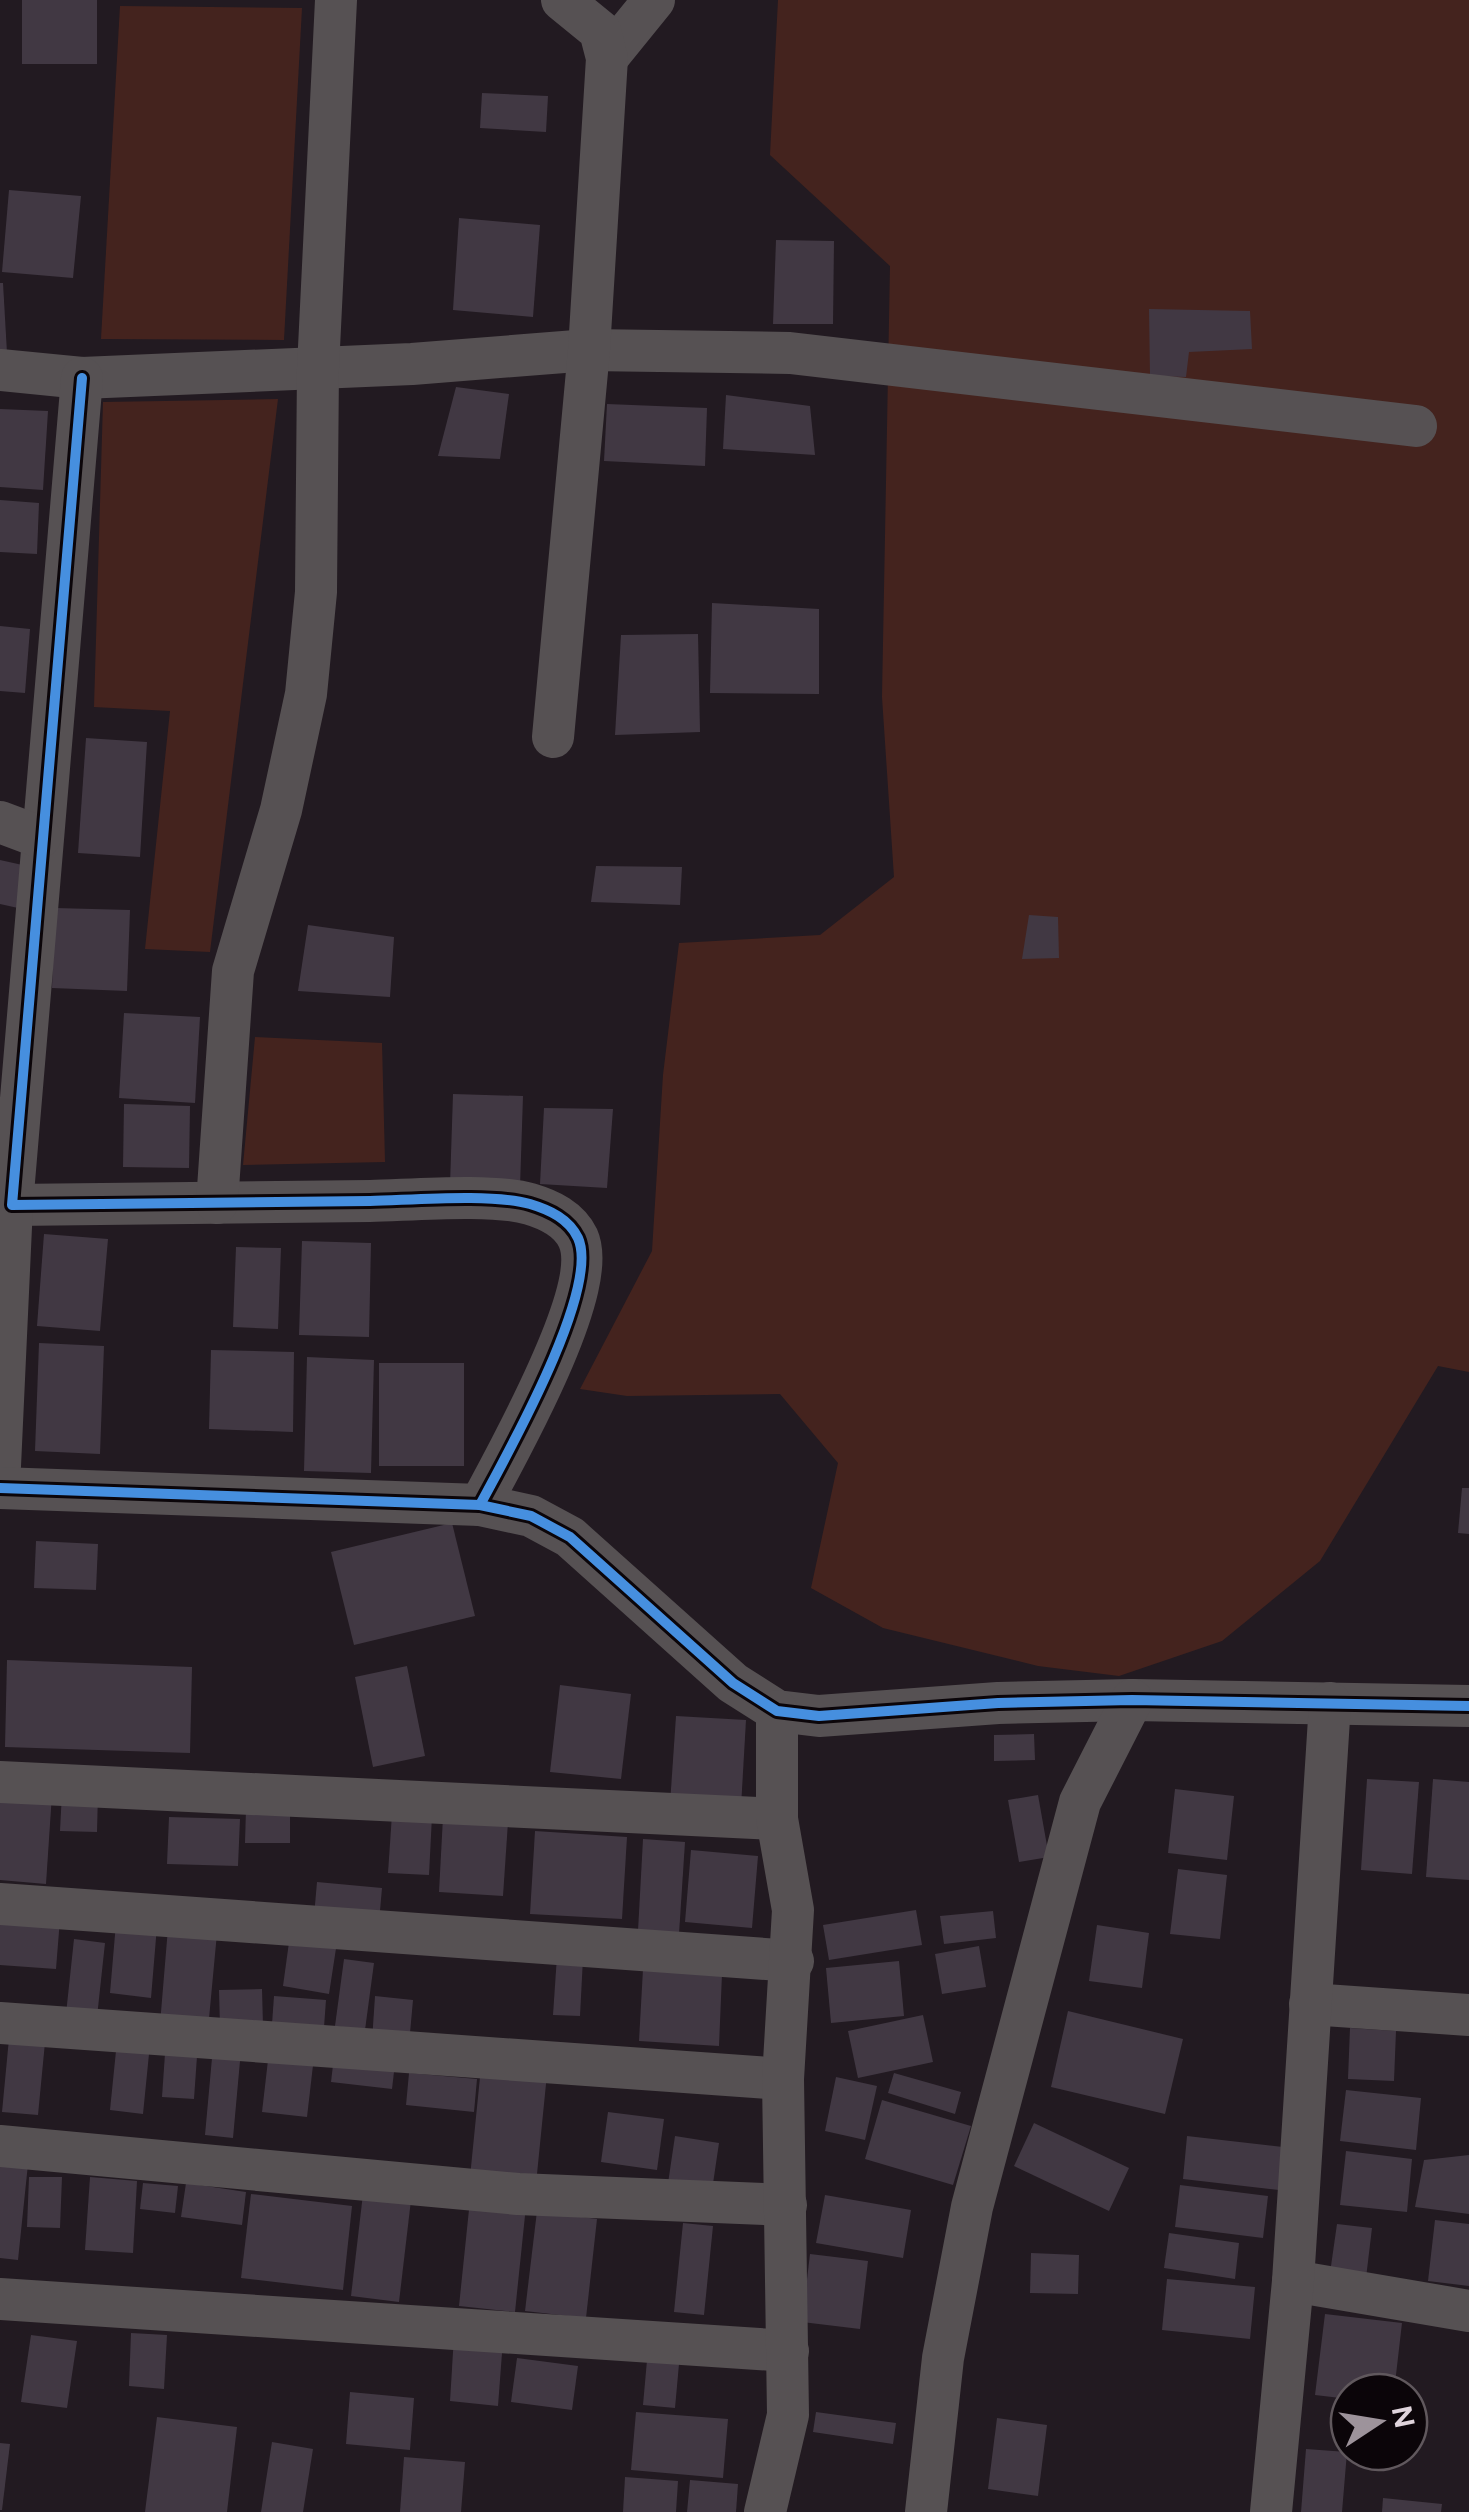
<svg xmlns="http://www.w3.org/2000/svg" width="1469" height="2512" font-family="Figtree,sans-serif">
  <style>
    .green { fill: #44231e }
    .building { fill: #413843 }
    .lines { fill: none; stroke-linecap: round; stroke-linejoin: round }
    .minor { stroke: #565153; stroke-width: 42 }
    .cycleway-casing { stroke: #0b0509; stroke-width: 16 }
    .cycleway { stroke: #468fdf; stroke-width: 10 }
  </style>
  <rect width="100%" height="100%" fill="#221a21"/>
  <g class="green">
    <polygon points="778,0 1469,0 1469,1372 1438,1366 1320,1561 1222,1641 1119,1676 1038,1666 883,1628 811,1588 838,1463 780,1394 627,1396 580,1389 652,1251 663,1075 679,943 820,935 894,877 882,697 890,266 770,155"/>
    <polygon points="120,6 302,8 284,340 101,339"/>
    <polygon points="278,399 210,952 145,949 170,711 94,707 103,402"/>
    <polygon points="255,1037 382,1043 385,1162 243,1165"/>
  </g>
  <g class="building">
    <rect x="22" y="0" width="75" height="64"/>
    <polygon points="482,93 548,96 546,132 480,128"/>
    <polygon points="9,190 81,196 73,278 2,272"/>
    <polygon points="459,218 540,225 533,317 453,310"/>
    <polygon points="776,240 834,241 833,324 773,324"/>
    <polygon points="0,283 3,283 7,353 0,351"/>
    <polygon points="1149,309 1250,311 1252,349 1189,352 1186,377 1150,376"/>
    <polygon points="456,387 509,394 500,459 438,456"/>
    <polygon points="726,395 810,406 815,455 723,449"/>
    <polygon points="607,404 707,408 705,466 604,461"/>
    <polygon points="0,409 48,411 43,490 0,487"/>
    <polygon points="0,500 39,503 37,554 0,552"/>
    <polygon points="712,603 819,609 819,694 710,693"/>
    <polygon points="0,626 30,629 25,693 0,691"/>
    <polygon points="698,634 700,732 615,735 621,635"/>
    <polygon points="86,738 147,742 140,857 78,853"/>
    <polygon points="0,860 27,866 18,908 0,904"/>
    <polygon points="596,866 682,867 680,905 591,902"/>
    <polygon points="55,908 130,910 127,991 52,988"/>
    <polygon points="1029,915 1058,917 1059,958 1022,959"/>
    <polygon points="308,925 394,937 390,997 298,991"/>
    <polygon points="124,1013 200,1017 195,1103 119,1098"/>
    <polygon points="453,1094 523,1096 520,1187 450,1185"/>
    <polygon points="124,1104 190,1106 189,1168 123,1167"/>
    <polygon points="544,1108 613,1109 607,1188 540,1184"/>
    <polygon points="44,1234 108,1239 100,1331 37,1326"/>
    <polygon points="302,1241 371,1243 369,1337 299,1335"/>
    <polygon points="236,1247 281,1248 278,1329 233,1327"/>
    <polygon points="39,1343 104,1346 100,1454 35,1451"/>
    <polygon points="211,1350 294,1352 293,1432 209,1429"/>
    <polygon points="307,1357 374,1360 371,1473 304,1471"/>
    <rect x="379" y="1363" width="85" height="103"/>
    <polygon points="1462,1488 1469,1488 1469,1534 1458,1533"/>
    <polygon points="452,1523 475,1616 354,1645 331,1552"/>
    <polygon points="36,1541 98,1544 96,1590 34,1588"/>
    <polygon points="7,1660 192,1667 190,1753 5,1747"/>
    <polygon points="407,1666 425,1756 373,1767 355,1677"/>
    <polygon points="560,1685 631,1694 621,1779 550,1772"/>
    <polygon points="676,1716 746,1720 741,1807 670,1804"/>
    <polygon points="1034,1734 1035,1760 994,1761 994,1735"/>
    <polygon points="1367,1779 1419,1782 1412,1874 1361,1870"/>
    <polygon points="1433,1779 1469,1782 1469,1880 1426,1877"/>
    <polygon points="1175,1789 1234,1796 1227,1860 1168,1853"/>
    <polygon points="0,1790 52,1794 46,1884 0,1880"/>
    <polygon points="62,1792 98,1793 97,1832 60,1831"/>
    <polygon points="1038,1795 1049,1857 1019,1862 1008,1800"/>
    <polygon points="246,1809 290,1811 290,1843 245,1843"/>
    <polygon points="392,1814 432,1816 429,1875 388,1873"/>
    <polygon points="169,1817 240,1819 238,1866 167,1864"/>
    <polygon points="443,1817 508,1822 503,1896 439,1892"/>
    <polygon points="535,1831 627,1837 622,1919 530,1914"/>
    <polygon points="643,1839 685,1842 679,1934 638,1931"/>
    <polygon points="691,1850 758,1856 752,1928 685,1922"/>
    <polygon points="1178,1869 1227,1875 1220,1939 1170,1934"/>
    <polygon points="317,1882 382,1888 379,1922 314,1916"/>
    <polygon points="916,1910 922,1945 829,1960 823,1925"/>
    <polygon points="993,1911 996,1938 944,1944 940,1916"/>
    <polygon points="0,1914 60,1919 56,1969 0,1965"/>
    <polygon points="116,1923 157,1926 151,1998 110,1993"/>
    <polygon points="1097,1925 1149,1933 1142,1988 1089,1981"/>
    <polygon points="168,1928 217,1933 208,2029 160,2024"/>
    <polygon points="290,1935 337,1942 329,1994 283,1986"/>
    <polygon points="74,1939 105,1943 97,2017 66,2014"/>
    <polygon points="979,1946 986,1987 942,1994 935,1954"/>
    <polygon points="557,1956 583,1958 580,2016 553,2015"/>
    <polygon points="344,1959 374,1963 365,2030 335,2026"/>
    <polygon points="899,1961 904,2016 831,2023 826,1968"/>
    <polygon points="643,1969 722,1974 719,2046 639,2041"/>
    <polygon points="262,1989 263,2026 220,2027 219,1990"/>
    <polygon points="274,1996 326,2000 323,2041 271,2038"/>
    <polygon points="375,1996 413,2000 409,2044 372,2041"/>
    <polygon points="1068,2011 1183,2039 1165,2114 1051,2087"/>
    <polygon points="923,2015 933,2062 858,2078 848,2031"/>
    <polygon points="10,2028 46,2032 38,2115 2,2112"/>
    <polygon points="1350,2028 1396,2031 1394,2081 1348,2079"/>
    <polygon points="166,2039 198,2042 194,2099 162,2097"/>
    <polygon points="117,2041 150,2044 143,2114 110,2110"/>
    <polygon points="270,2043 315,2048 307,2117 262,2112"/>
    <polygon points="213,2047 241,2050 233,2138 205,2135"/>
    <polygon points="335,2048 396,2055 392,2089 331,2082"/>
    <polygon points="481,2067 547,2074 535,2194 469,2187"/>
    <polygon points="409,2073 477,2079 474,2112 406,2105"/>
    <polygon points="894,2073 961,2092 955,2114 888,2093"/>
    <polygon points="836,2077 877,2086 865,2140 825,2131"/>
    <polygon points="1346,2090 1421,2098 1416,2150 1340,2141"/>
    <polygon points="882,2100 971,2126 953,2185 865,2159"/>
    <polygon points="608,2112 664,2119 657,2170 601,2162"/>
    <polygon points="1034,2123 1129,2168 1109,2211 1014,2166"/>
    <polygon points="675,2136 719,2143 711,2197 667,2190"/>
    <polygon points="1187,2136 1283,2147 1279,2190 1183,2179"/>
    <polygon points="1346,2151 1412,2159 1407,2212 1340,2205"/>
    <polygon points="1469,2155 1469,2214 1415,2207 1424,2160"/>
    <polygon points="0,2161 28,2164 18,2260 0,2258"/>
    <polygon points="29,2177 62,2177 60,2228 27,2227"/>
    <polygon points="90,2177 137,2181 133,2253 85,2250"/>
    <polygon points="143,2183 178,2186 175,2213 140,2209"/>
    <polygon points="186,2183 246,2192 242,2225 181,2217"/>
    <polygon points="1180,2185 1268,2196 1263,2238 1175,2227"/>
    <polygon points="251,2194 352,2206 343,2290 241,2278"/>
    <polygon points="363,2194 411,2200 399,2302 351,2296"/>
    <polygon points="825,2195 911,2210 903,2258 816,2243"/>
    <polygon points="470,2200 526,2206 515,2312 459,2306"/>
    <polygon points="537,2211 597,2219 586,2318 525,2311"/>
    <polygon points="1435,2220 1469,2224 1469,2286 1428,2281"/>
    <polygon points="683,2223 713,2226 704,2315 674,2312"/>
    <polygon points="1337,2224 1372,2228 1366,2278 1330,2273"/>
    <polygon points="1169,2233 1239,2243 1235,2279 1164,2268"/>
    <polygon points="1031,2253 1079,2255 1078,2294 1030,2293"/>
    <polygon points="810,2254 868,2261 860,2329 802,2322"/>
    <polygon points="1167,2279 1255,2287 1250,2339 1162,2330"/>
    <polygon points="1325,2314 1402,2323 1394,2392 1349,2392 1349,2399 1315,2395"/>
    <polygon points="131,2333 167,2335 164,2389 129,2386"/>
    <polygon points="31,2335 77,2341 67,2408 21,2402"/>
    <polygon points="454,2336 503,2340 498,2406 450,2401"/>
    <polygon points="648,2349 680,2353 675,2408 643,2405"/>
    <polygon points="517,2358 578,2366 572,2410 511,2402"/>
    <polygon points="350,2392 414,2398 410,2450 346,2444"/>
    <polygon points="636,2412 728,2419 723,2478 631,2470"/>
    <polygon points="816,2412 896,2423 893,2444 813,2432"/>
    <polygon points="157,2417 237,2427 227,2512 145,2512"/>
    <polygon points="997,2418 1047,2425 1038,2496 988,2489"/>
    <polygon points="272,2442 313,2449 303,2512 261,2512"/>
    <polygon points="0,2443 10,2444 2,2510 0,2510"/>
    <polygon points="1306,2449 1347,2452 1342,2512 1301,2512"/>
    <polygon points="404,2457 465,2462 461,2512 400,2512"/>
    <polygon points="625,2477 678,2481 676,2512 623,2512"/>
    <polygon points="690,2480 738,2484 736,2512 687,2512"/>
    <polygon points="1383,2498 1442,2504 1441,2512 1382,2512"/>
  </g>
  <g class="lines">
    <g class="minor">
      <polyline points="607,58 654,0"/>
      <polyline points="0,370 82,378 412,364 589,350 790,353 1416,426"/>
      <path d="M82 378 12 1205C131 1204 251 1202 370 1201 413 1200 491 1193 530 1204 550 1210 569 1219 578 1238 601 1289 506 1456 480 1505"/>
      <polyline points="553,737 589,350 607,58 600,31 562,0"/>
      <polyline points="0,822 40,837"/>
      <polyline points="217,1203 233,971 281,810 306,694 316,592 318,368 336,0"/>
      <polyline points="0,1205 12,1205 0,1466"/>
      <polyline points="0,1488 480,1505 531,1516 570,1537 733,1683 777,1711 819,1716 998,1703 1132,1700 1469,1706"/>
      <polyline points="0,1782 777,1819"/>
      <polyline points="0,1904 793,1961"/>
      <polyline points="1310,2004 1469,2015"/>
      <polyline points="0,2023 783,2079"/>
      <polyline points="0,2146 518,2194 786,2205"/>
      <polyline points="1293,2281 1469,2311"/>
      <polyline points="0,2299 788,2351"/>
      <polyline points="765,2512 788,2415 783,2079 793,1910 777,1819 777,1711"/>
      <polyline points="926,2512 943,2358 972,2207 1080,1802 1132,1700"/>
      <polyline points="1271,2512 1293,2281 1330,1703"/>
    </g>
    <defs>
      <g id="cycleway">
        <path d="M82 378 12 1205C131 1204 251 1202 370 1201 413 1200 491 1193 530 1204 550 1210 569 1219 578 1238 601 1289 506 1456 480 1505"/>
        <polyline points="0,1488 480,1505 531,1516 570,1537 733,1683 777,1711 819,1716 998,1703 1132,1700 1469,1706"/>
      </g>
    </defs>
    <use href="#cycleway" class="cycleway-casing"/>
    <use href="#cycleway" class="cycleway"/>
  </g>
  <g transform="translate(1379 2422) rotate(78)"><circle r="48" fill="#0b0509" stroke="#60585d" stroke-width="2.5"/>
  <path d="M0-8L18 38L0 25L-18 38Z" fill="#9d939b"/>
  <text y="-15" font-size="28" font-weight="bold" text-anchor="middle" fill="#dfd4dc">N</text>
  </g>
</svg>
